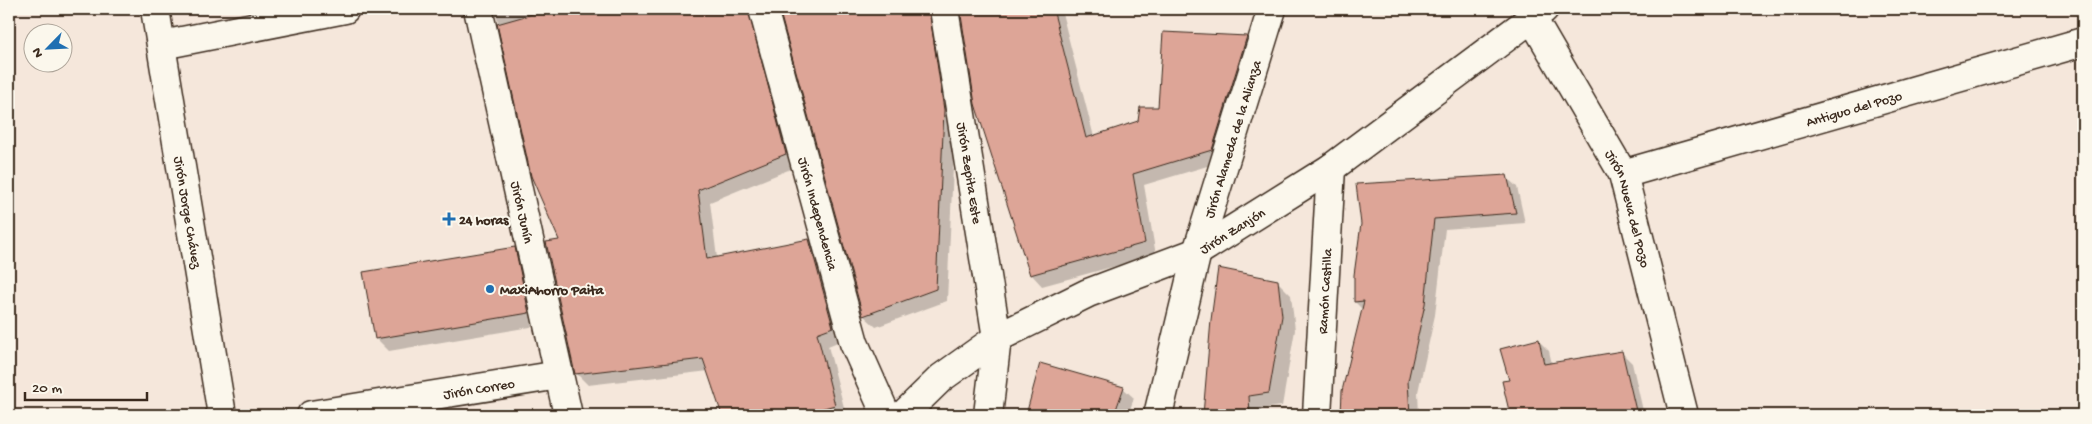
<svg xmlns="http://www.w3.org/2000/svg" width="2092" height="424" font-family="'Gochi Hand',sans-serif">
  <style>
    .shadow { fill: #0003 }
    .building { fill: #dda597; stroke: #3b2a1e }
    .lines { fill: none; stroke-linecap: round; stroke-linejoin: round }
    .minor-casing { stroke: #3b2a1e; stroke-width: 31 }
    .tertiary-casing { stroke: #3b2a1e; stroke-width: 31 }
    .secondary-casing { stroke: #3b2a1e; stroke-width: 31 }
    .minor { stroke: #fbf7ec; stroke-width: 28 }
    .tertiary { stroke: #fbf7ec; stroke-width: 28 }
    .secondary { stroke: #fbf7ec; stroke-width: 28 }
    .poi-dot { fill: #1f6fb2; stroke: #fbf7ec; stroke-width: 2 }
    .labels { text-anchor: middle; stroke-width: 4; stroke-linejoin: round; paint-order: stroke }
    .street-label { font-size: 14px; fill: #3b2a1e; stroke: #fbf7ec }
    .poi-label { font-size: 14px; font-weight: bold; fill: #3b2a1e; stroke: #fbf7ec; text-anchor: start }
  </style>
  <rect width="100%" height="100%" fill="#f5e7db"/>
  <filter id="ink" filterUnits="userSpaceOnUse"><feTurbulence type="fractalNoise" baseFrequency=".02" numOctaves="2"/><feDisplacementMap in="SourceGraphic" scale="10" xChannelSelector="R" yChannelSelector="G"/><feConvolveMatrix kernelMatrix="1 2 1 2 8 2 1 2 1" color-interpolation-filters="sRGB"/></filter>
  <g filter="url(#ink)">
    <g class="shadow">
      <polygon points="495,9 735,9 766,51 798,166 710,202 717,258 809,240 821,252 845,339 828,346 846,415 724,415 709,371 588,385 576,373 560,241 532,175"/>
      <polygon points="795,9 945,9 955,122 947,301 876,327 864,316 796,64"/>
      <polygon points="961,9 1061,9 1094,137 1139,122 1159,109 1164,34 1247,37 1258,49 1224,161 1144,185 1156,255 1042,286 1031,274 976,103"/>
      <polygon points="1506,177 1517,187 1525,223 1445,229 1435,315 1418,392 1419,415 1342,415 1343,392 1363,310 1355,302 1363,225"/>
      <polygon points="514,248 527,261 542,325 389,351 376,338"/>
      <polygon points="1219,269 1277,281 1291,295 1295,330 1282,406 1261,409 1262,415 1203,415"/>
      <polygon points="1539,341 1549,351 1552,364 1622,353 1632,363 1644,415 1512,415 1503,382 1510,381"/>
      <polygon points="1040,365 1123,388 1134,398 1128,415 1027,415"/>
    </g>
    <g class="building">
      <polygon points="550,9 748,9 786,154 698,190 707,259 809,239 833,327 817,333 835,405 798,415 722,415 703,359 575,374 546,242 559,240 531,176 497,24"/>
      <polygon points="779,9 929,9 944,110 936,289 863,316"/>
      <polygon points="960,9 1053,9 1086,138 1138,121 1140,107 1158,107 1163,32 1247,36 1212,150 1133,174 1145,243 1030,275 975,104"/>
      <polygon points="1507,175 1516,213 1434,219 1425,304 1408,381 1410,415 1341,415 1342,391 1364,301 1354,302 1354,275 1361,224 1356,184"/>
      <polygon points="515,247 529,313 375,339 363,272"/>
      <polygon points="1218,268 1278,280 1282,316 1269,393 1249,396 1250,415 1203,415 1211,320"/>
      <polygon points="1539,339 1544,364 1622,351 1637,415 1510,415 1502,381 1509,380 1500,349"/>
      <polygon points="1040,363 1124,387 1114,415 1026,415"/>
    </g>
    <g class="lines">
      <defs>
        <g id="minor">
          <path id="s1" d="M478 9 568 415"/>
          <path id="s2" d="M763 9 854 343 886 415"/>
          <path id="s3" d="M944 9 997 338 988 415"/>
          <path id="s4" d="M1532 18 1623 174 1684 415"/>
          <path id="s5" d="M1623 174 2083 42"/>
          <path id="s6" d="M311 415 559 375"/>
          <path id="s7" d="M903 415 941 378 997 338 1088 293 1197 252 1331 168 1544 9"/>
          <path id="s8" d="M1158 415 1197 252 1272 9"/>
          <path id="s9" d="M1317 415 1331 168"/>
        </g>
        <g id="tertiary">
          <path id="s10" d="M155 9 222 415"/>
        </g>
        <polyline id="secondary" points="162,45 345,9"/>
      </defs>
      <use href="#minor" class="minor-casing"/>
      <use href="#tertiary" class="tertiary-casing"/>
      <use href="#secondary" class="secondary-casing"/>
      <use href="#minor" class="minor"/>
      <use href="#tertiary" class="tertiary"/>
      <use href="#secondary" class="secondary"/>
    </g>
  </g>
  <g class="poi-dot">
    <path d="M446.5 211.5h5v5h5v5h-5v5h-5v-5h-5v-5h5z"/>
    <circle cx="490" cy="289" r="5"/>
  </g>
  <g class="labels">
    <g class="street-label">
      <text dy="5" stroke="none"><textPath href="#s5" startOffset="240">Antiguo del Pozo</textPath></text>
      <text dy="5" stroke="none"><textPath href="#s8" startOffset="286">Jirón Alameda de la Alianza</textPath></text>
      <text dy="5" stroke="none"><textPath href="#s3" startOffset="166">Jirón Zepita Este</textPath></text>
      <text dy="5" stroke="none"><textPath href="#s4" startOffset="215">Jirón Nueva del Pozo</textPath></text>
      <text dy="5" stroke="none"><textPath href="#s10" startOffset="206">Jirón Jorge Chávez</textPath></text>
      <text dy="5" stroke="none"><textPath href="#s1" startOffset="208">Jirón Junín</textPath></text>
      <text dy="5" stroke="none"><textPath href="#s2" startOffset="212">Jirón Independencia</textPath></text>
      <text dy="5" stroke="none"><textPath href="#s7" startOffset="381">Jirón Zanjón</textPath></text>
      <text dy="5" stroke="none"><textPath href="#s9" startOffset="124">Ramón Castilla</textPath></text>
      <text dy="5" stroke="none"><textPath href="#s6" startOffset="170">Jirón Correo</textPath></text>
    </g>
    <g class="poi-label">
      <text x="459" y="224">24 horas</text>
      <text x="500" y="294">MaxiAhorro Paita</text>
    </g>
  </g>
  <rect width="2092" height="424" fill="none" stroke="#fbf7ec" stroke-width="30"/>
  <rect x="15" y="15" width="2062" height="394" fill="none" stroke="#3b2a1e" stroke-width="2" filter="url(#ink)"/>
  <g transform="translate(48 48) rotate(246)"><circle r="24" fill="#fbf7ec" stroke="#aea59a"/>
  <path d="M0-4L9 19L0 12L-9 19Z" fill="#1f6fb2"/>
  <text y="-8" font-size="14" font-weight="bold" text-anchor="middle" fill="#3b2a1e">N</text>
  </g>
  <path d="M25 392v8h122v-8" fill="none" stroke="#3b2a1e" stroke-width="2.5"/>
  <text x="32" y="392" font-size="15" fill="#3b2a1e" stroke="#fbf7ec" stroke-width="4" paint-order="stroke">20 m</text>
</svg>
